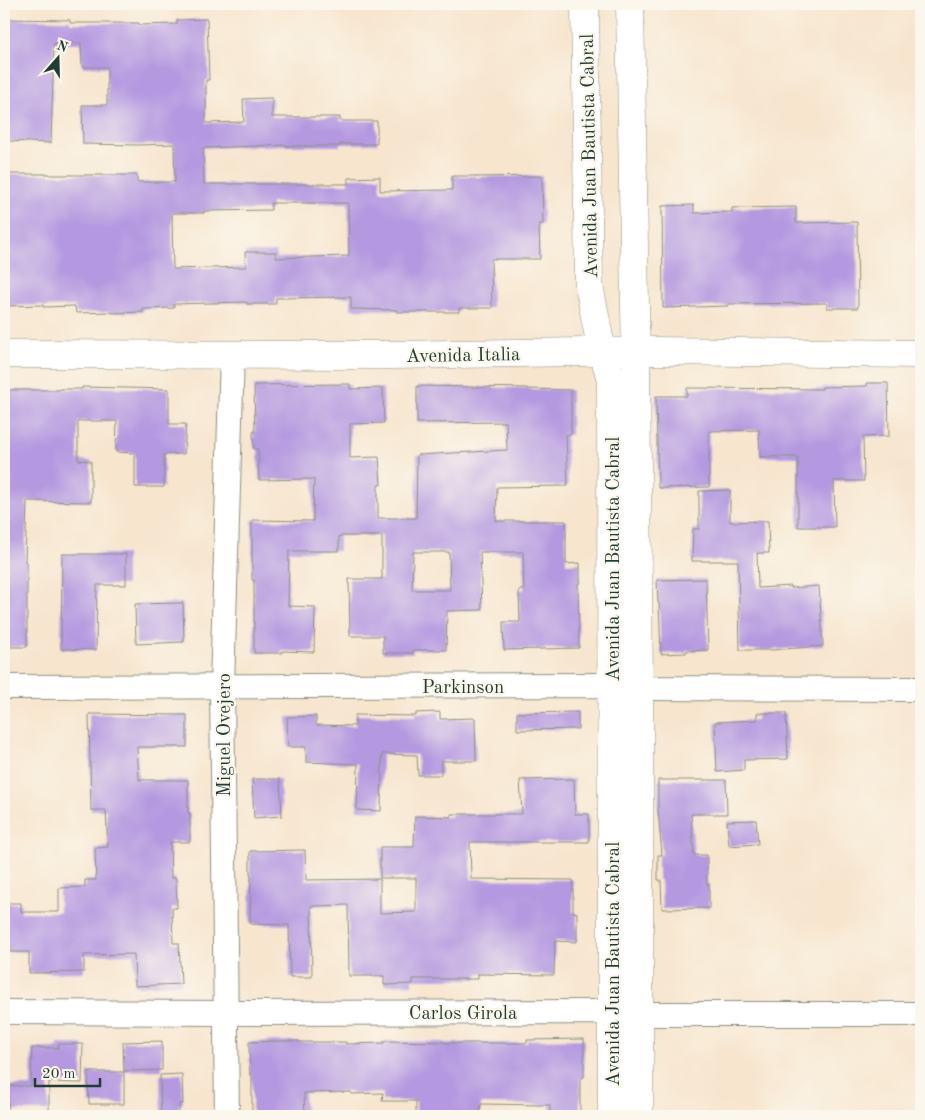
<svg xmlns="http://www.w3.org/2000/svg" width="925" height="1120" font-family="'Old Standard TT',serif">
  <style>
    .building { fill: #b498e0; fill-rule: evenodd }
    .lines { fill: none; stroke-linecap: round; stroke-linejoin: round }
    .minor-casing { stroke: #8b9181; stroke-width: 26 }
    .secondary-casing { stroke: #8b9181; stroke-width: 29 }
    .minor { stroke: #fff; stroke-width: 24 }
    .secondary { stroke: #fff; stroke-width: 28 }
    .labels { text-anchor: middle; stroke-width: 4.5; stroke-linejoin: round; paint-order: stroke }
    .street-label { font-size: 19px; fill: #1f3d34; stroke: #fbf7ec }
  </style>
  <rect width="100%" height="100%" fill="#fbf7ec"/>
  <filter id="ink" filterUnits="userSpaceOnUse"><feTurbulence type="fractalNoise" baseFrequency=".02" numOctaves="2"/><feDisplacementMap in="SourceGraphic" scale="10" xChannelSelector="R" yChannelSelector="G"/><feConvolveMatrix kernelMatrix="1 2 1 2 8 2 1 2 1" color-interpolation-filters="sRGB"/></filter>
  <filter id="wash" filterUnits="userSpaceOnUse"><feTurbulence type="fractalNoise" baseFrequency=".0096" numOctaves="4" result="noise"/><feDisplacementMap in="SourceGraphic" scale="20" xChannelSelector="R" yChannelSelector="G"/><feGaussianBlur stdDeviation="1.12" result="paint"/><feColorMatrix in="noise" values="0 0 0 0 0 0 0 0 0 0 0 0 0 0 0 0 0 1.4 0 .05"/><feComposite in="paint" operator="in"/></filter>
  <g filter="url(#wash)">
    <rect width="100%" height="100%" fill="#f7e5ce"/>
    <g id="blocks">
      <g class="building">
        <path d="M4 19 70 20V23H139V25L177 24V20L207 19 209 80H206V123L244 122 243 99 272 98V117H340V121H377V144H340V146H286V145L203 148 204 184H348V178L380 177V191L452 190V176H476V177L542 176 543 224H539L540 259H491L492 308H459V312H397V310L351 309V297L276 298V304H247L246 302 174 304V308L143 309V312L112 313V312L76 313 75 306 43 307V305L5 306 4 269H5L4 233V174H50V175H137V182H175L174 144 137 145 83 144 82 105H107V67H82L81 43H54L51 143 8 141 9 114H4ZM271 203H348L349 256 276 258V252H245L246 267 173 269 172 213H204V211L271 210Z"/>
        <polygon points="694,205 694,213 732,212 732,208 796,207 796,223 857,222 858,308 827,308 827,303 728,304 728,306 663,308 662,206"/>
        <polygon points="867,383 888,383 889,436 863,437 864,481 834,481 835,527 798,527 798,457 760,457 759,430 709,431 709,487 658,488 656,396 687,396 687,388 822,389 822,387 867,386"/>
        <path d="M350 384V389L383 388 384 423 350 424V458L379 457 381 485H378V518H416L417 455 507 450 506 422 417 423V386L527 388V389L571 390V435H566L568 486 497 487 496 521H566V564L580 563V583H578L579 648 504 650 503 622H520L519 590H524L523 552H480L482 610 447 611 446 650H413V653H383V636H350L349 579H382V536H339V551H289L288 606 315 607 314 652 282 651V653H254V580H252V520L313 521 314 479 259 480 258 449H254L253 432H255L254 385ZM413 552H449L450 590H412Z"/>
        <polygon points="82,387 169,389 169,424 186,424 184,454 164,454 164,487 135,487 135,453 116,452 117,421 78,421 78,460 91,461 91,502 27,501 25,562 27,562 27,647 4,647 4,390 59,390 59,389 82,389"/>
        <polygon points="730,490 730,522 768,521 769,553 757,553 758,588 791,586 791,588 819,586 823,646 771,650 740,650 738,561 692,561 693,529 699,529 699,491"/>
        <polygon points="62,554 126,554 126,585 97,585 96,650 61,649"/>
        <polygon points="706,579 708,650 686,651 686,653 661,654 659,603 658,603 657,580"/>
        <polygon points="183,603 184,642 136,644 135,604"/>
        <polygon points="440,712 440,719 475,718 476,761 441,761 441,775 418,775 417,755 382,754 381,811 357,810 358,764 306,762 306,747 288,747 287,717 316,716 316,725 355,726 355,715 416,716 416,713"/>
        <polygon points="578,712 578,729 517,730 517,713"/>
        <polygon points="757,713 786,713 788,759 744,760 744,770 717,772 715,722 757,720"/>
        <polygon points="89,714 187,715 187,747 137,747 139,780 188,780 188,813 190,813 190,842 170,842 171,878 176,878 177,908 172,908 173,943 179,943 181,984 135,986 134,954 84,955 84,972 29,973 29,952 4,952 4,903 21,903 21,912 59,912 59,888 85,887 85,880 96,880 95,848 108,847 106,810 91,810"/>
        <polygon points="252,779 280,779 282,816 254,818"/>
        <polygon points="574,779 575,814 589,814 589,842 470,842 471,879 573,880 573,912 577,913 577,942 555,941 554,975 478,974 478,979 413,979 413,984 384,985 384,976 349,976 348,905 311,906 312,977 290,977 289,925 250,924 251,874 250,874 250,851 305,850 306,880 380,879 380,913 416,912 416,878 380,878 380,847 414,847 415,816 451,817 451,814 522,814 520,780"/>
        <polygon points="658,780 726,780 727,814 691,814 694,855 707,855 707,884 709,884 709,908 662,909 661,880 658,880 658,855 662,855 658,810"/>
        <polygon points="756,820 758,844 729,846 727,821"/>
        <polygon points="584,1039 584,1077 580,1078 580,1116 550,1116 550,1105 543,1105 481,1104 480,1116 416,1115 416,1101 382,1101 383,1093 351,1094 351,1092 304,1093 305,1116 252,1116 252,1075 250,1075 249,1042 279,1041 299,1041 299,1042 346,1042 346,1044 384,1043 384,1041 444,1042 444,1043 527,1043 527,1040"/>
        <polygon points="162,1041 162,1070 124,1071 123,1042"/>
        <polygon points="58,1044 83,1044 82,1083 49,1082 49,1111 8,1111 9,1086 31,1086 32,1048 58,1048"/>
        <polygon points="88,1072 124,1072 124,1104 89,1104"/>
        <polygon points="182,1074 183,1104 179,1104 179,1116 161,1116 160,1075"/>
      </g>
    </g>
  </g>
  <g filter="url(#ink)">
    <use href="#blocks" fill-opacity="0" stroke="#8b9181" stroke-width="1"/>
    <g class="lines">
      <defs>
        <g id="minor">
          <polyline points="4,687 612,685 639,688 921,689"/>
          <polyline points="4,1012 226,1013 612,1012 639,1014 921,1014"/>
          <polyline points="227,1116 222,687 232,354"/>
        </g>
        <g id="secondary">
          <polyline points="585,4 589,285 599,337 611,380 612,1116"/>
          <polyline points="630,4 636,366 639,688 639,1116"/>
          <polyline points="4,354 392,355 650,351 921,354"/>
        </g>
      </defs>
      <use href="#minor" class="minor-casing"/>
      <use href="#secondary" class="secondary-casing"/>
      <use href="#minor" class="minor"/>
      <use href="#secondary" class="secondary"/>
    </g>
  </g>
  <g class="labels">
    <g class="street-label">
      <text transform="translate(588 156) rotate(-91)" y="7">Avenida Juan Bautista Cabral</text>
      <text transform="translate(463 354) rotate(-1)" y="7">Avenida Italia</text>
      <text transform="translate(612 559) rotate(-90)" y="7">Avenida Juan Bautista Cabral</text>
      <text x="463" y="693">Parkinson</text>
      <text transform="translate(223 735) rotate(-90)" y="7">Miguel Ovejero</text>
      <text transform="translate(612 964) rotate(-90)" y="7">Avenida Juan Bautista Cabral</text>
      <text x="463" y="1019">Carlos Girola</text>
    </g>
  </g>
  <rect width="925" height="1120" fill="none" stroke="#fbf7ec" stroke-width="20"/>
  <g transform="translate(58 58) rotate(20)" stroke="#fbf7ec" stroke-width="4" paint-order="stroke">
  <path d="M0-4L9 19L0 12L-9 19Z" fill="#1f3d34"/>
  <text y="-8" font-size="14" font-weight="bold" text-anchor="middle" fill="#1f3d34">N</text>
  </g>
  <path d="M35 1078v8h65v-8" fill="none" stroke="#1f3d34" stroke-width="2.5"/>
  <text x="42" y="1078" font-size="15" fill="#1f3d34" stroke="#fbf7ec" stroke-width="4" paint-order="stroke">20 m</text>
</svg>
